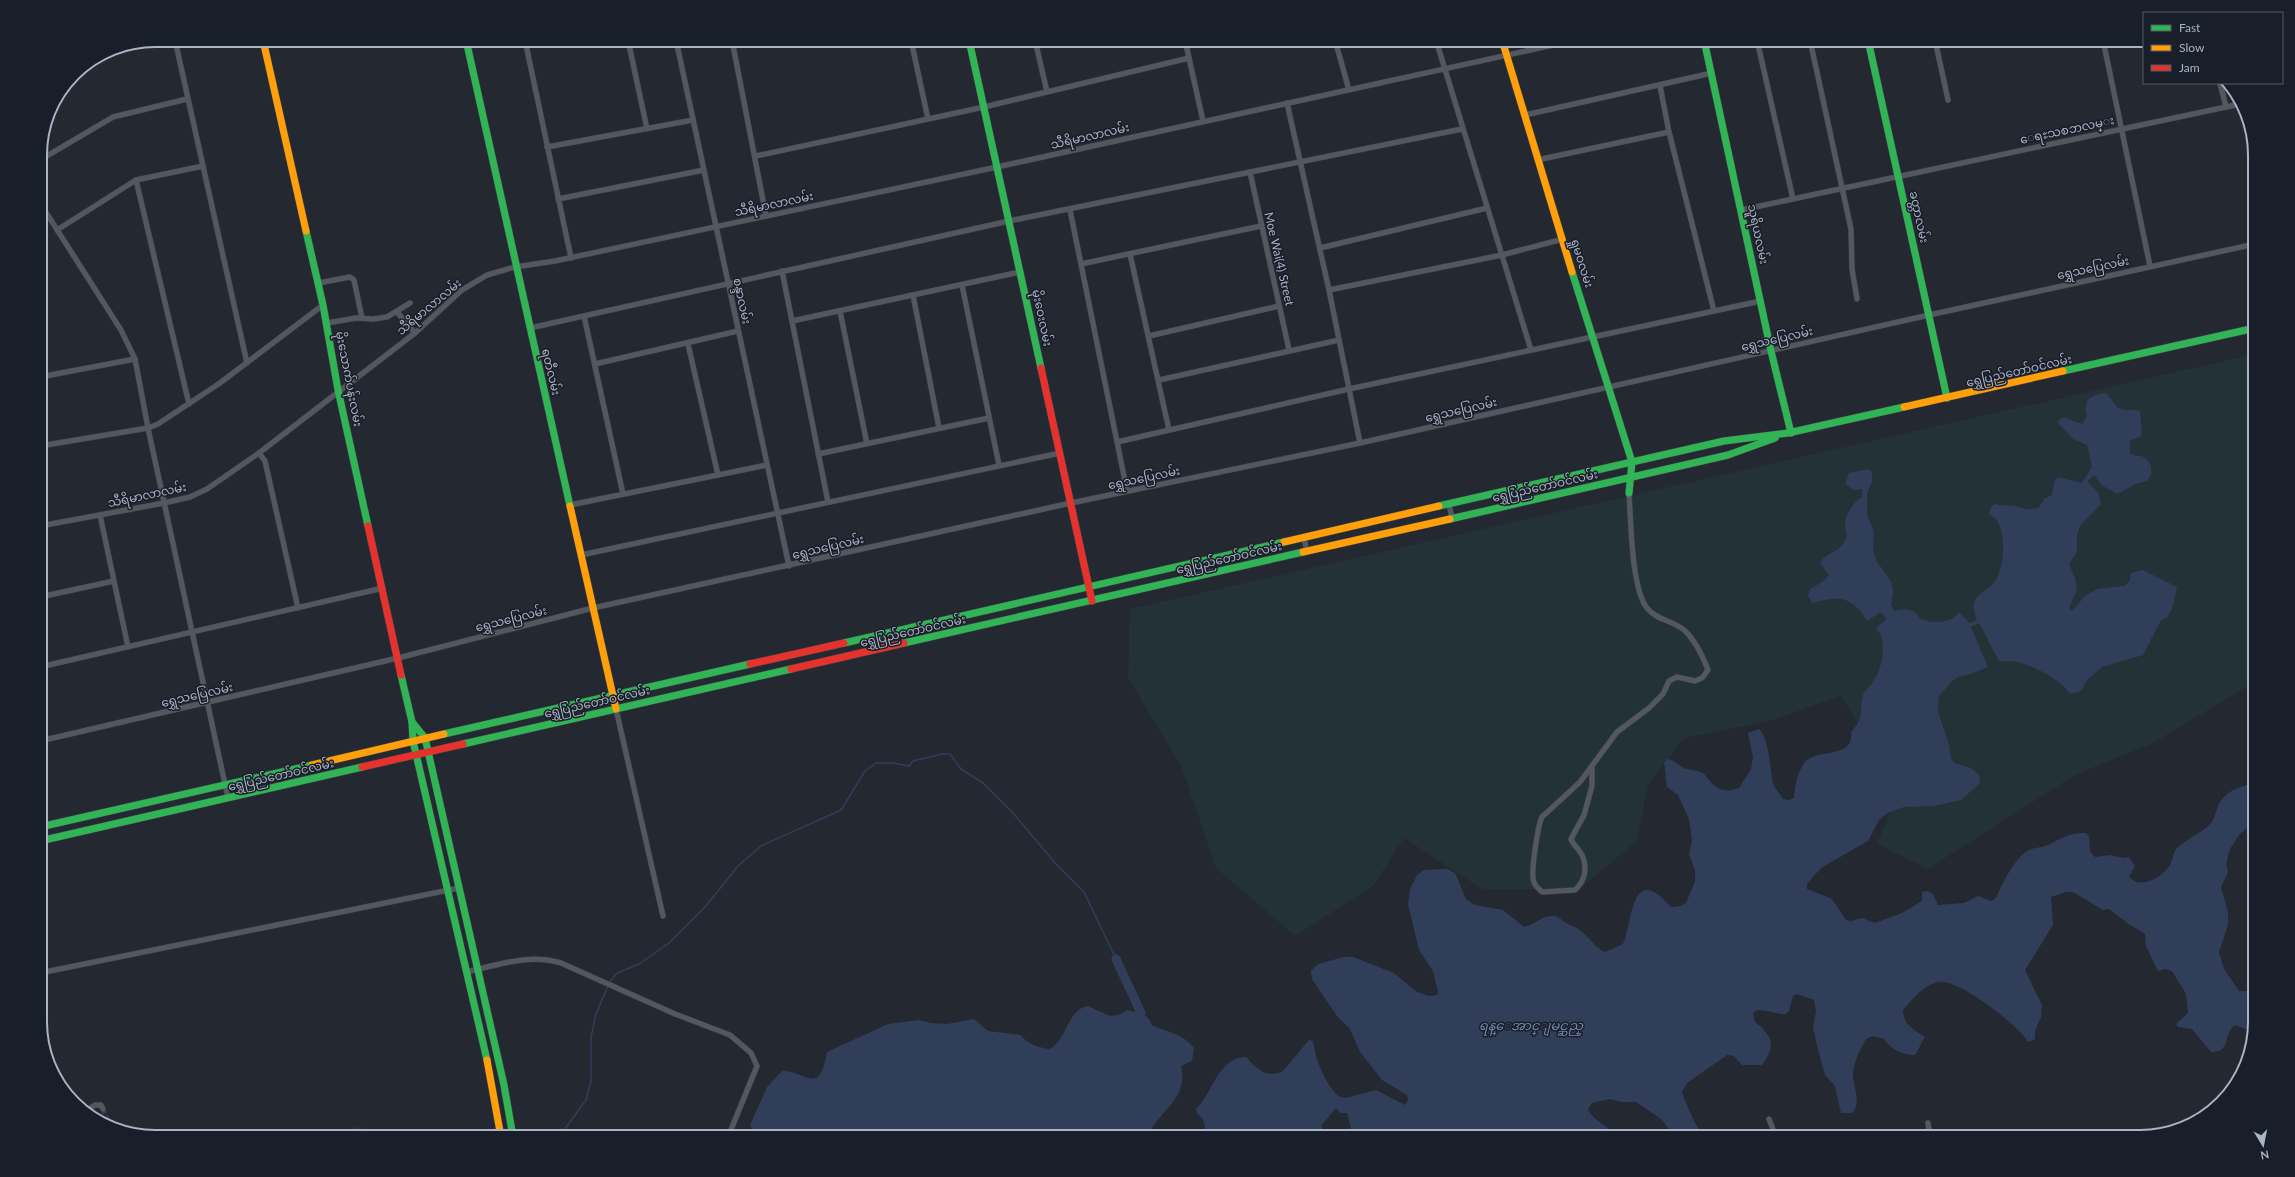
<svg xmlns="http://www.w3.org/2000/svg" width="2295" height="1177" font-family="Lato,'Noto Sans Myanmar',sans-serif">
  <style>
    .green { fill: #223236 }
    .water { fill: #313e59 }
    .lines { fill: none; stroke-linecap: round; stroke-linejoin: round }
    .stream { stroke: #313e59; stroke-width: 1.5 }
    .river { stroke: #313e59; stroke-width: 9 }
    .street-tunnel { stroke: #383d46; stroke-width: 5; stroke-dasharray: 5 2.5; stroke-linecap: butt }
    .street-casing { stroke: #404349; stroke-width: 6 }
    .fast-casing { stroke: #404349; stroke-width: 8 }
    .slow-casing { stroke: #404349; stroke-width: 8 }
    .jam-casing { stroke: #404349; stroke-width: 8 }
    .street { stroke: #53575f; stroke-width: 5 }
    .fast { stroke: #30b455; stroke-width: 7 }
    .slow { stroke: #ff9f0a; stroke-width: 7 }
    .jam { stroke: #e5322d; stroke-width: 7 }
    .labels { text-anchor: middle; stroke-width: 3; stroke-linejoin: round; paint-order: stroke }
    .street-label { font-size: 12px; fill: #acb3c3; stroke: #181e2a }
    .water-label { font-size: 13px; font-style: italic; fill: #7487ab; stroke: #181e2a }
    .rim { fill: none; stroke: #acb3c3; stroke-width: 2 }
  </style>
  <rect width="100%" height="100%" fill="#242830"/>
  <g class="green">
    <polygon points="2255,354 2255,682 2153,743 2075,775 1928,869 1877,844 1887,819 1901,797 1841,696 1769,721 1684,738 1648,785 1637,841 1581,888 1483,890 1404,838 1373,886 1295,936 1216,868 1181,766 1128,678 1130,609"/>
    <polygon points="362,1126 364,1137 351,1137 350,1128"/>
  </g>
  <g class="water">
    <path d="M2106 393C2121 408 2110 410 2137 410L2140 412 2142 432 2141 436 2130 441V453C2135 458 2140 454 2145 458 2153 463 2153 474 2147 481L2135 484 2118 494 2101 485 2094 475 2087 481 2098 492 2101 504 2080 526 2077 535V552L2069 564 2075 578 2077 590 2069 608 2072 611 2085 596 2097 589 2124 586 2130 581 2131 573 2143 570 2177 587 2174 603 2168 617 2161 620 2143 655 2102 667 2087 680 2081 691 2070 694C2058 677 2037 668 2018 662 2012 661 2005 662 1999 661L1979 623 1971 627 1988 667 1971 674 1958 677 1952 681 1939 696 1938 704V712L1949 745 1951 759 1954 763 1971 768 1979 775 1980 783 1961 800 1934 806 1904 807 1888 813 1879 820 1868 841 1821 868 1807 884V889L1832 899 1846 920 1851 921 1862 918 1875 923 1902 913 1922 901V892L1927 891 1933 894 1938 905 1964 903 1978 896 1991 901 1996 898C2001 885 2016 856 2029 850 2035 847 2042 848 2048 845 2060 839 2071 832 2086 833L2089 837 2090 851 2095 857 2110 855 2123 858 2129 857 2135 866 2129 877C2141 890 2161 878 2170 865 2173 860 2172 853 2177 848 2186 839 2200 834 2209 825 2217 818 2215 806 2223 798 2232 788 2243 787 2255 782V820L2239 835 2230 849 2226 864 2228 872 2221 887 2228 912V925L2219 952 2224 969 2239 991H2255V1022L2253 1031 2234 1025 2228 1034 2225 1046 2219 1051 2211 1052 2192 1029 2178 1027 2176 1024 2188 1013 2186 994 2172 971 2165 969 2158 971 2156 967 2146 946 2145 934 2127 923 2109 909 2103 910 2073 892H2066L2051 897 2053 925 2025 970 2042 1005 2041 1017 2035 1031V1039L2028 1042C2019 1026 1959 979 1939 982 1924 984 1913 999 1903 1010 1903 1025 1913 1029 1925 1037L1915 1055C1903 1055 1890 1049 1884 1039L1873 1036 1866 1039C1860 1051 1854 1060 1853 1074 1853 1086 1862 1104 1852 1113H1841L1835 1086 1825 1075 1817 1046 1813 1027 1816 1011 1814 1000 1797 994 1793 996 1789 1011 1786 1014C1774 1015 1767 1008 1755 1011L1753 1014 1755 1022C1773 1036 1776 1046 1762 1065H1742L1734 1056 1727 1055 1687 1083 1682 1092C1686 1104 1697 1130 1705 1137H1676L1661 1119 1636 1102H1621L1610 1099 1592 1103 1588 1109C1590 1115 1599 1122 1604 1125 1608 1127 1610 1134 1611 1137H1353L1347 1113H1340L1336 1108 1321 1126 1326 1137H1201L1205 1133C1205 1124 1205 1119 1197 1114L1196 1109C1213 1093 1218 1057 1246 1057 1257 1069 1267 1079 1283 1071L1309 1040 1313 1041C1316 1061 1324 1081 1338 1096L1346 1098 1376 1090 1405 1105 1408 1100 1407 1095 1382 1080 1360 1052 1350 1029 1337 1016 1312 979 1311 971 1318 964 1344 957H1353L1394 973 1417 992 1429 996 1437 995 1438 992 1433 971 1419 950 1408 904 1410 889 1417 875 1424 870 1447 869 1455 873 1466 899 1475 905 1503 910 1524 927C1534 925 1540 917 1550 916 1558 915 1560 919 1566 923 1571 926 1578 927 1582 932 1591 939 1594 947 1605 952L1623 944C1633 920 1631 861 1671 907L1680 906 1686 903 1695 881V870L1689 854 1692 840 1689 819 1678 795 1667 787 1664 762 1668 759C1675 761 1678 765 1684 768 1690 771 1700 769 1705 775 1716 788 1719 794 1739 788L1751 769 1753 757 1748 733 1759 729C1769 737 1770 769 1773 783 1775 789 1780 794 1783 799L1789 800 1794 798C1795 786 1797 772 1805 762 1818 748 1855 759 1851 732 1865 718 1859 711 1863 695 1865 690 1870 687 1872 683 1883 668 1888 642 1876 628L1887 619 1881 612 1867 621C1852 595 1838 596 1812 603L1808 596 1810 589 1824 581 1829 575 1820 563C1826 552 1842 552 1846 538 1848 533 1844 527 1845 522 1846 514 1855 500 1862 497V489L1854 490 1845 484 1849 473 1868 469 1872 471V482L1867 493V516L1874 531 1873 550 1877 562 1889 578 1892 585 1893 593 1891 604 1894 611C1900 609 1907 609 1913 611 1916 612 1918 616 1920 618 1931 624 1952 624 1959 612L1970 623 1977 620C1975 614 1972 608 1974 602 1978 593 1986 591 1992 585 2005 571 2006 538 1998 522 1996 518 1992 516 1989 514L1992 505 1996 504C2003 507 2009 504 2016 506 2024 509 2028 511 2038 508L2045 498 2052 495 2055 480 2058 477 2082 483 2092 467 2087 445 2073 439 2057 422 2063 417 2082 424 2087 416C2082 399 2091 395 2106 393Z"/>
    <path d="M1088 1006C1103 1012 1112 1022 1127 1010 1138 1013 1148 1013 1152 1025 1168 1033 1181 1032 1194 1048L1192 1061 1181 1066C1188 1096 1166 1106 1152 1128L1157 1137H755L750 1125 767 1087 782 1071C806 1070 819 1098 827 1052L888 1024 919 1020 931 1023 947 1024 974 1019 988 1031 1020 1035C1029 1044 1036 1047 1049 1049 1068 1040 1066 1010 1088 1006Z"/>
  </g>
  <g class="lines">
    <g class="stream">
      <polyline points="609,983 617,973 639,964 669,943 705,907 739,865 761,846 841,810 865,771 876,763 893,763 909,766 913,761 942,754 950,754 961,769 983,783 1013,813 1056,864 1084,892 1116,959"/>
      <polyline points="559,1137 586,1100 591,1081 591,1037 596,1014 608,986"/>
    </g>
    <polyline class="river" points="1116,959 1141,1013"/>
    <polyline class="street-tunnel" points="103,1109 108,1122"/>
    <defs>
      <g id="street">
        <polyline points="175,40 203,166"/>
        <polyline points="525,40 571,258"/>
        <polyline points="628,40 647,129"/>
        <polyline points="676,40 789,566"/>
        <polyline points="732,40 766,216"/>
        <polyline points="911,40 928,119"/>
        <polyline points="1035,40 1047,92"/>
        <polyline points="1185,40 1203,121"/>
        <polyline points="1335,40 1349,90"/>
        <polyline points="1436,40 1531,350"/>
        <polyline points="1757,40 1793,199"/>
        <polyline points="1810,40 1851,229 1852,269 1857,299"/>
        <polyline points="1935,40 1948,100"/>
        <polyline points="2103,40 2150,266"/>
        <polyline points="2220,83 2226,107"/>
        <polyline points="1287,103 1329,290 1360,443"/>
        <polyline points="1525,115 1712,73"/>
        <polyline points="1669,132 1714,311"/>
        <polyline points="547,147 693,120"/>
        <polyline points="756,156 984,107 1189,58"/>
        <polyline points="40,160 113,117 187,99"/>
        <polyline points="1537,160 1669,132 1660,86"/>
        <polyline points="1250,172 1289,350"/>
        <polyline points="136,180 189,404"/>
        <polyline points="558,199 704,170"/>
        <polyline points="40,203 121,330 135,359 148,428 228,798"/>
        <polyline points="1070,210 1127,491"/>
        <polyline points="1741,210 2240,104"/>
        <polyline points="57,230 136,180 203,166 247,363"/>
        <polyline points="1320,248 1487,208"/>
        <polyline points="1130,254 1169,430"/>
        <polyline points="1081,264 1261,226"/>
        <polyline points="782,271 828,502"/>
        <polyline points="318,283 350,277 354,280 362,318"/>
        <polyline points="962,285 999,465"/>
        <polyline points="1329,290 1502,255 1563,239"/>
        <polyline points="913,295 939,428"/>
        <polyline points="840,311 867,444"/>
        <polyline points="397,312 415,333"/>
        <polyline points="584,316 623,494"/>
        <polyline points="792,321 1020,272"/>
        <polyline points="327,323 356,318 373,319 387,317 410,303"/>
        <polyline points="530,328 1009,221 1462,129"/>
        <polyline points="1149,336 1279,306"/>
        <polyline points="688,344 718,475"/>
        <polyline points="595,364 738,331"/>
        <polyline points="40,377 135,359"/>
        <polyline points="1159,380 1339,340"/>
        <polyline points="1117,442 1349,389 1761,301"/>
        <polyline points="40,446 148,428 158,424 220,383 323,305"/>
        <polyline points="259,453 265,461 298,608"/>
        <polyline points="818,454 989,418"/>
        <polyline points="1449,504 1452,518"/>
        <polyline points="570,505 767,465"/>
        <polyline points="100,515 128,647"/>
        <polyline points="40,526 164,503 190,497 207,489 259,453 415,333 462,290 487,275 515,267 555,261 997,167 1576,40"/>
        <polyline points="1304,538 1307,552"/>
        <polyline points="581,555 1060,453"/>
        <polyline points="40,597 114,581"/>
        <polyline points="40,667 383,588"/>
        <polyline points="616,709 663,916"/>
        <polyline points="40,741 398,658 593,608 1071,503 1360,443 1929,315 2255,244"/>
        <path d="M1592 768V786L1584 815 1571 839C1573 845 1579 849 1582 855 1588 868 1585 881 1575 890L1542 892C1539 889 1535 886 1534 882 1530 875 1538 825 1542 817L1580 782 1617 732 1649 708 1663 694 1669 681 1677 677 1695 681 1702 678 1708 670C1703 657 1694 639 1684 630 1674 621 1656 620 1647 608 1631 588 1631 519 1629 493"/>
        <path d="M466 972C498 965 530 953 561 963L675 1014 730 1035 751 1053 757 1066 728 1137"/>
        <polyline points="40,973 459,888"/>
        <polyline points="87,1110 95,1105 101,1105 103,1109"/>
        <polyline points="1769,1119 1776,1137"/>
        <polyline points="1928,1123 1930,1137"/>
        <polyline points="106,1126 108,1122"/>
      </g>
      <g id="fast">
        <polyline points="466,40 570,506"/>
        <polyline points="969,40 1041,368"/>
        <polyline points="1704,40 1771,351 1791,433"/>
        <polyline points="1868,40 1947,398"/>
        <polyline points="306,231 323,305 338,390 368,526"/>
        <polyline points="1572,272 1632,462 1629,493"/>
        <polyline points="2063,371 2255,328"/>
        <polyline points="1439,506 1724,441 1788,433 1904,407"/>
        <polyline points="1450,519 1728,455 1775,438"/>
        <polyline points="844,643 1284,542"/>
        <polyline points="904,643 1303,552"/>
        <polyline points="401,675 412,722 413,741 487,1060"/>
        <polyline points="412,722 425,738 504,1085 513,1137"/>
        <polyline points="444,734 750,664"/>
        <polyline points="463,744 791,669"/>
        <polyline points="40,827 312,765"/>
        <polyline points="40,841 362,767"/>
      </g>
      <g id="slow">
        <polyline points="263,40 306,231"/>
        <polyline points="1502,40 1572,272"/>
        <polyline points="1904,407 2063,371"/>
        <polyline points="570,506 616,709"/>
        <polyline points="1284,542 1439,506"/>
        <polyline points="1303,552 1450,519"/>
        <polyline points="312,765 444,734"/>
        <polyline points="487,1060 501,1137"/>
      </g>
      <g id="jam">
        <polyline points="1041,368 1092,601"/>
        <polyline points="368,526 401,675"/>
        <polyline points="750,664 844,643"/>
        <polyline points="791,669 904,643"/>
        <polyline points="362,767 463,744"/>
      </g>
    </defs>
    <use href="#street" class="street-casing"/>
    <use href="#fast" class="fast-casing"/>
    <use href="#slow" class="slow-casing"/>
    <use href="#jam" class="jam-casing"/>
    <use href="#street" class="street"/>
    <use href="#fast" class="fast"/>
    <use href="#slow" class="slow"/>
    <use href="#jam" class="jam"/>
  </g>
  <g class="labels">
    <g class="street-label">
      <text transform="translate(2067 130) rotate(-12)" y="4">ေရႊသစၥာလမ္း</text>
      <text transform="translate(1090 136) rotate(-13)" y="4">သီရိမာလာလမ်း</text>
      <text transform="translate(774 204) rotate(-12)" y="4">သီရိမာလာလမ်း</text>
      <text transform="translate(1919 217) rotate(78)" y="4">ခတ္တာလမ်း</text>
      <text transform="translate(1758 234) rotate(78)" y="4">သူရိယလမ်း</text>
      <text transform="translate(1279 259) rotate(77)" y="4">Moe Wai(4) Street</text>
      <text transform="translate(1582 263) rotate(73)" y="4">ရှုမဝလမ်း</text>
      <text transform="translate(2093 268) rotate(-12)" y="4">ရွှေသပြေလမ်း</text>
      <text transform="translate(742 301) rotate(78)" y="4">စန္ဒာလမ်း</text>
      <text transform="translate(429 307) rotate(-40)" y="4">သီရိမာလာလမ်း</text>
      <text transform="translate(1042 318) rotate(78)" y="4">မိုးဝေးလမ်း</text>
      <text transform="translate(1777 339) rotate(-13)" y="4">ရွှေသပြေလမ်း</text>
      <text transform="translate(2019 371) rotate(-13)" y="4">ရွှေပြည်တော်ဝင်လမ်း</text>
      <text transform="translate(551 372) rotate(77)" y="4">ရတီလမ်း</text>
      <text transform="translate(349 379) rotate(79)" y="4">မိုးသောက်ပန်းလမ်း</text>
      <text transform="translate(1461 410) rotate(-13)" y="4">ရွှေသပြေလမ်း</text>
      <text transform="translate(1144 478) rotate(-12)" y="4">ရွှေသပြေလမ်း</text>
      <text transform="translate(1545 486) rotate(-13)" y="4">ရွှေပြည်တော်ဝင်လမ်း</text>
      <text transform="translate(147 495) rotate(-12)" y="4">သီရိမာလာလမ်း</text>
      <text transform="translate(828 547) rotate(-13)" y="4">ရွှေသပြေလမ်း</text>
      <text transform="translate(1229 558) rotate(-13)" y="4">ရွှေပြည်တော်ဝင်လမ်း</text>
      <text transform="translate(511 619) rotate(-14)" y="4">ရွှေသပြေလမ်း</text>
      <text transform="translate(913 631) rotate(-13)" y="4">ရွှေပြည်တော်ဝင်လမ်း</text>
      <text transform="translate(197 695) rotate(-13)" y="4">ရွှေသပြေလမ်း</text>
      <text transform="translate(597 702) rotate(-13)" y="4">ရွှေပြည်တော်ဝင်လမ်း</text>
      <text transform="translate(281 775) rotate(-13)" y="4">ရွှေပြည်တော်ဝင်လမ်း</text>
    </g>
    <g class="water-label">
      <text x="1531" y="1030">ရန္ေအာင္ျမင္ဆည္</text>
    </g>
  </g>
  <path d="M0 0H2295V1177H0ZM155 47H2140A108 108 0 0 1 2248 155V1022A108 108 0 0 1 2140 1130H155A108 108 0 0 1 47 1022V155A108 108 0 0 1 155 47Z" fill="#181e2a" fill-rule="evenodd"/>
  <path class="rim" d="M155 47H2140A108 108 0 0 1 2248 155V1022A108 108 0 0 1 2140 1130H155A108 108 0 0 1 47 1022V155A108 108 0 0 1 155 47Z"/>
  <rect x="2143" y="12" width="140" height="72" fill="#181e2a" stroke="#535a67"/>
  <rect x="2151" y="25" width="20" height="6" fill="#30b455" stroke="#535a67"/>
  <text x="2179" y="32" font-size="12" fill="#acb3c3">Fast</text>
  <rect x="2151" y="45" width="20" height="6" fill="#ff9f0a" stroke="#535a67"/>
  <text x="2179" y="52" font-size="12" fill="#acb3c3">Slow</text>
  <rect x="2151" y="65" width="20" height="6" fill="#e5322d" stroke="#535a67"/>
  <text x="2179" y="72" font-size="12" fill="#acb3c3">Jam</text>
  <g transform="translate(2263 1145) rotate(170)" stroke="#181e2a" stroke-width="3" paint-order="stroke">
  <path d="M0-3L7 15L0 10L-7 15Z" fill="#acb3c3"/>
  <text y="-6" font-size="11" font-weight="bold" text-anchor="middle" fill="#acb3c3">N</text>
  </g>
</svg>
